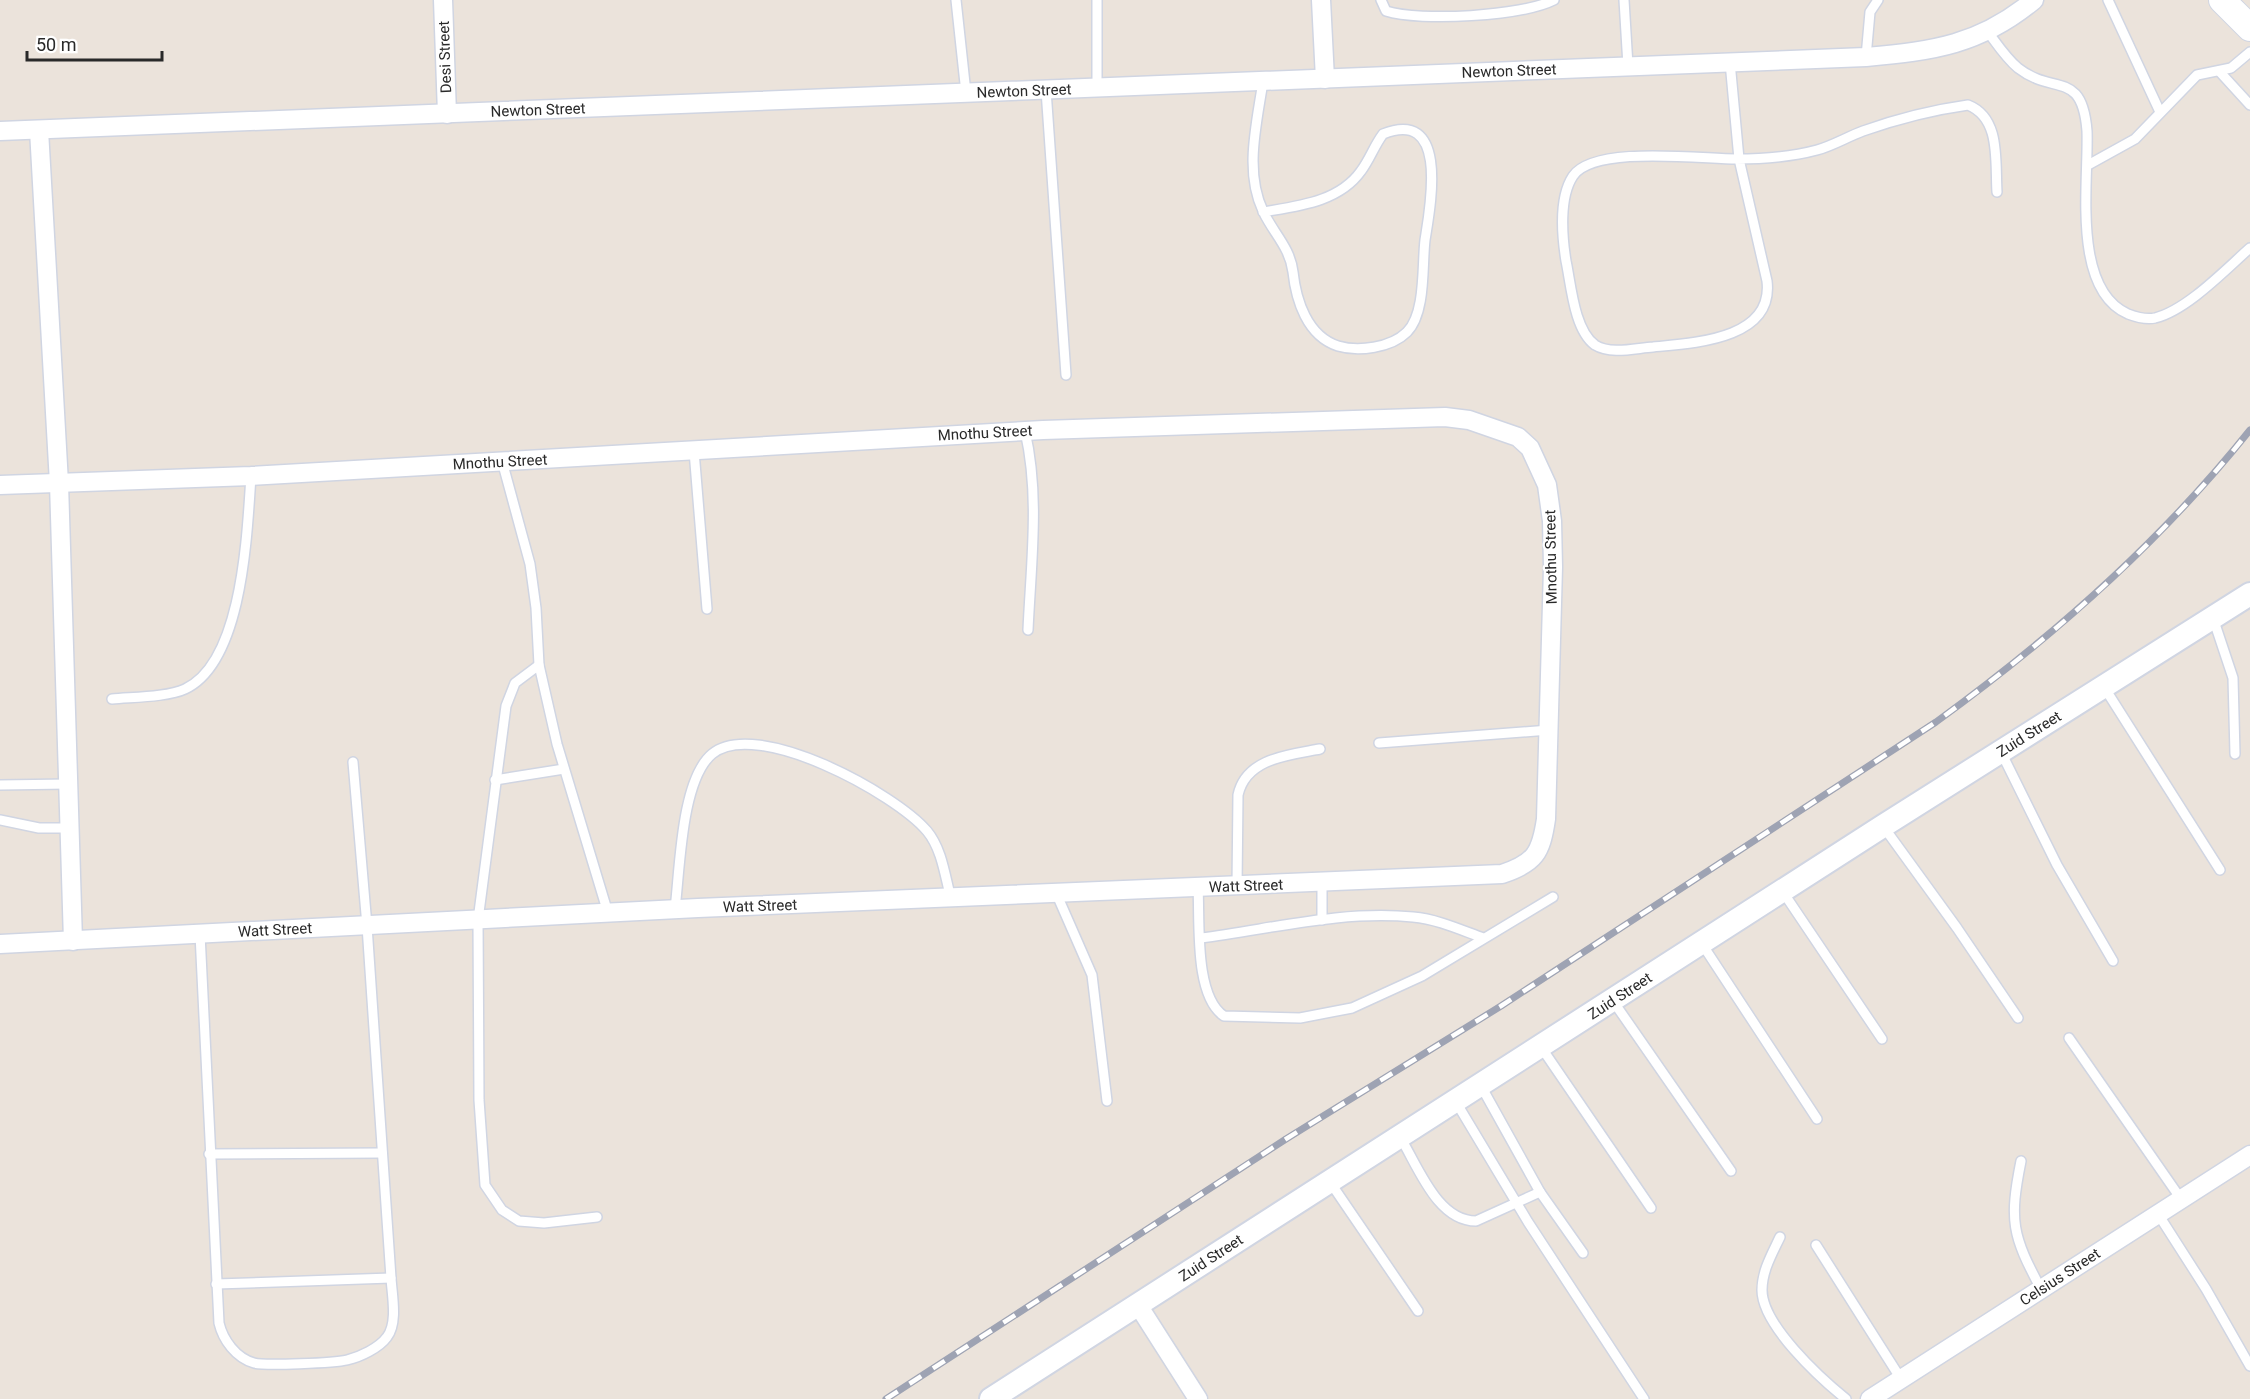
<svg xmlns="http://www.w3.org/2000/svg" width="2250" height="1399" font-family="Roboto,sans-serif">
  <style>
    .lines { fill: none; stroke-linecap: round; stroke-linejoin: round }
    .service-casing { stroke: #d0d5e2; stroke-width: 12 }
    .minor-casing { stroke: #d0d5e2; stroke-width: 21 }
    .tertiary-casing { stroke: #d0d5e2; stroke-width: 26 }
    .secondary-casing { stroke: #d0d5e2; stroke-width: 28 }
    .service { stroke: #fff; stroke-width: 9 }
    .minor { stroke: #fff; stroke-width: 18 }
    .tertiary { stroke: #fff; stroke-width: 22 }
    .secondary { stroke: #fff; stroke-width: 26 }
    .rail-casing { stroke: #9ea3b3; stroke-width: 7 }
    .rail { stroke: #fff; stroke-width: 4.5; stroke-dasharray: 14; stroke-linecap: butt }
    .labels { text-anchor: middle; stroke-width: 4.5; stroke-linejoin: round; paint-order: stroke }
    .street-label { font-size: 15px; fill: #292929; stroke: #fff }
  </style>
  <rect width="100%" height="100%" fill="#ebe3db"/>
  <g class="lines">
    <defs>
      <g id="service">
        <polyline points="956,0 966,93"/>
        <path d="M1381 0 1386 11C1421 22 1522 16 1554 0"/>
        <polyline points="1624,0 1628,66"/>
        <polyline points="2108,0 2160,112"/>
        <path d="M1988 32C1997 44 2006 58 2018 68 2054 96 2082 69 2087 131 2089 181 2071 289 2128 314 2136 317 2146 320 2155 318 2187 310 2225 270 2250 248"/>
        <polyline points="1866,57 1870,12 1878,0"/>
        <path d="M1730 62 1739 159 1767 281C1774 339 1695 343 1653 347 1636 348 1611 355 1595 345 1574 330 1571 284 1566 261 1562 236 1559 197 1573 176 1594 145 1701 159 1736 159 1763 159 1791 157 1817 150 1832 146 1847 137 1863 131 1897 119 1932 110 1968 105 2001 118 1995 161 1997 192"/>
        <polyline points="2219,71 2250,105"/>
        <path d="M1263 81C1257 123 1244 171 1263 211 1273 233 1290 247 1293 272 1296 300 1307 336 1338 346 1358 352 1391 348 1407 332 1426 313 1422 265 1425 240 1430 208 1450 107 1383 134 1374 146 1370 159 1361 171 1339 202 1298 206 1263 212"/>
        <polyline points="1097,88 1097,0"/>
        <polyline points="1046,90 1066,375"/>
        <polyline points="2088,165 2135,139 2197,75 2231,68 2250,52"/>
        <path d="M1025 431C1040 496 1031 563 1028 630"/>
        <polyline points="694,451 707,609"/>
        <polyline points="502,461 530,564 536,608 539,665 557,744 608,913"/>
        <polyline points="2213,618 2233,678 2235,754"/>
        <polyline points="539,665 515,683 506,706 478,920 479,1100 485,1185 502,1210 519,1221 544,1223 597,1217"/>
        <polyline points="2104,687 2220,870"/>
        <path d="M112 699C132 697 168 697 185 689 243 662 247 533 251 476"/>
        <polyline points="1379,743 1549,730"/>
        <polyline points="2001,752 2057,865 2113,961"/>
        <polyline points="495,780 564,769"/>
        <polyline points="0,785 68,784"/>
        <polyline points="0,820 39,828 70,828"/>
        <polyline points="1883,826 1957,928 2018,1018"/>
        <path d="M1237 886 1238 795C1246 758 1289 755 1320 749"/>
        <path d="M1198 887C1200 922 1194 996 1224 1016L1300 1018 1352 1008 1422 976 1553 897"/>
        <polyline points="1783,892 1882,1039"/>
        <polyline points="1057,895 1092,975 1107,1101"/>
        <path d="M675 909C680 869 681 780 712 754 756 717 896 794 927 831 942 849 945 876 951 899"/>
        <polyline points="1322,920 1322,883"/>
        <path d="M200 934 219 1323C223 1340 236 1358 254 1363 264 1366 335 1363 347 1360 360 1357 379 1348 387 1337 398 1323 392 1295 391 1278L367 926 353 762"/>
        <path d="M1201 938C1271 929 1342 910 1413 917 1437 919 1461 930 1483 938"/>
        <polyline points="1702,944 1817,1119"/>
        <polyline points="1613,1001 1731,1171"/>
        <polyline points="2069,1038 2181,1199"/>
        <polyline points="1541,1047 1651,1208"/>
        <polyline points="1481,1086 1540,1192"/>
        <polyline points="1456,1102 1528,1222 1644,1399"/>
        <path d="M1400 1137C1418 1166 1437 1221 1476 1221L1540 1192 1583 1253"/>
        <polyline points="209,1154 382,1153"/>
        <path d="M2021 1161C2009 1221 2012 1235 2041 1289"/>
        <polyline points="1330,1182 1418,1311"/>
        <polyline points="2158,1214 2206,1289 2250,1366"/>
        <path d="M1780 1237C1772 1254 1762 1271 1762 1290 1762 1325 1820 1378 1846 1399"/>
        <polyline points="1816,1245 1901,1379"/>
        <polyline points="216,1284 391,1278"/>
      </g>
      <g id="minor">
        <polyline points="443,0 447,114"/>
        <polyline points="1321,0 1325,79"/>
        <polyline points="39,130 59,483 73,941"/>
        <path d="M0 131 1866 57C1933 51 1980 45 2034 0"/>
        <path d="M0 485 251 476 1043 430 1445 417 1469 420 1518 437 1530 448 1547 485 1552 521 1553 567 1546 819C1541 853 1535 863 1502 874L698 908 0 944"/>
        <polyline points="1138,1305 1198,1399"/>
        <polyline points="1870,1399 2250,1155"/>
      </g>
      <polyline id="tertiary" points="991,1399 1883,826 2250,594"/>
      <polyline id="secondary" points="2222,0 2250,28"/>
    </defs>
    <use href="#service" class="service-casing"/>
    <use href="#minor" class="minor-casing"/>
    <use href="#tertiary" class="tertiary-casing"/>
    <use href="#secondary" class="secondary-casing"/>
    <use href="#service" class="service"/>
    <use href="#minor" class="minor"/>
    <use href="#tertiary" class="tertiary"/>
    <use href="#secondary" class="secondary"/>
    <defs>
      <path id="rail" d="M886 1399 1286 1139 1501 1006 1936 722C2053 637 2160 543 2250 430"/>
    </defs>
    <use href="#rail" class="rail-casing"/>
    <use href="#rail" class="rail"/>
  </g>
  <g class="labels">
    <g class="street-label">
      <text transform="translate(445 57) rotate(-92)" y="5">Desi Street</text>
      <text transform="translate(1509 71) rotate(-2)" y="5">Newton Street</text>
      <text transform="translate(1024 91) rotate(-2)" y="5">Newton Street</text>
      <text transform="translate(538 110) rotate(-2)" y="5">Newton Street</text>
      <text transform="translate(985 433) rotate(-3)" y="5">Mnothu Street</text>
      <text transform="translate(500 462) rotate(-3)" y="5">Mnothu Street</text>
      <text transform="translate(1551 557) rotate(-91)" y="5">Mnothu Street</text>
      <text transform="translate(2029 734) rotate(-32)" y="5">Zuid Street</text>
      <text transform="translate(1246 886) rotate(-2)" y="5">Watt Street</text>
      <text transform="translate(760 906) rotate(-2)" y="5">Watt Street</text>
      <text transform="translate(275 930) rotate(-3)" y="5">Watt Street</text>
      <text transform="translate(1620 996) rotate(-33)" y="5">Zuid Street</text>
      <text transform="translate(1211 1258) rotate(-33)" y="5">Zuid Street</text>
      <text transform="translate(2060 1277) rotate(-33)" y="5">Celsius Street</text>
    </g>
  </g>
  <path d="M27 51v9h135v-9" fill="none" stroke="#292929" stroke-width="3"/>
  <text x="36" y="51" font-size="18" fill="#292929" stroke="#ffffff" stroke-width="4.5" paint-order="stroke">50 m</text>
</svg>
